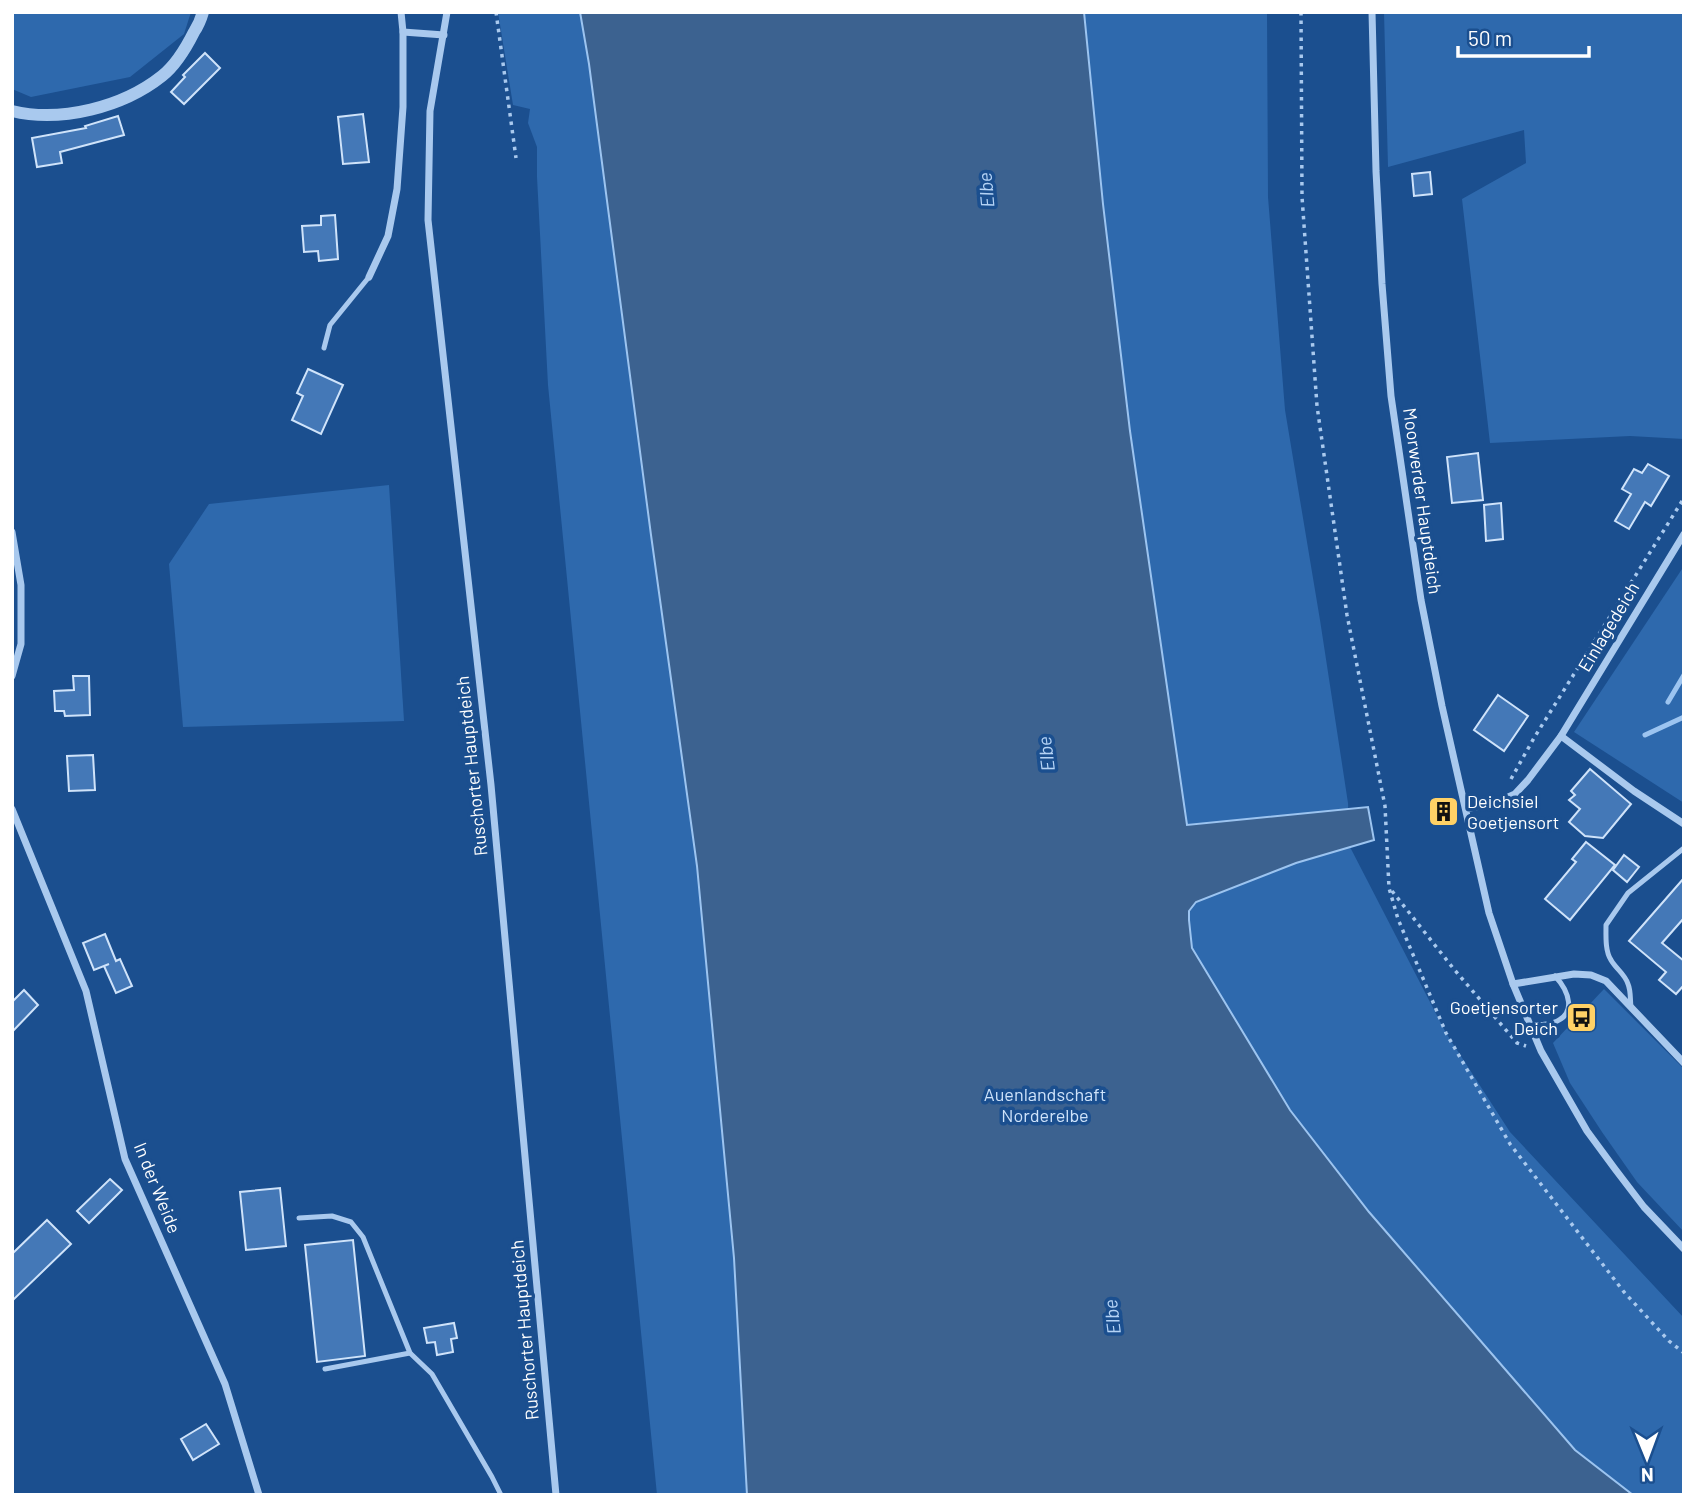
<svg xmlns="http://www.w3.org/2000/svg" width="1696" height="1507" font-family="Barlow,sans-serif">
  <style>
    .green { fill: #2e69ad }
    .water { fill: #3c6290; stroke: #9cc4f0; stroke-width: 2 }
    .lines { fill: none; stroke-linecap: round; stroke-linejoin: round }
    .stream { stroke: #9cc4f0; stroke-width: 5 }
    .building { fill: #4478b7; stroke: #cfe3fa; stroke-width: 2 }
    .path { stroke: #a9c9ee; stroke-width: 3.5; stroke-dasharray: 3.5 5; stroke-linecap: butt }
    .service { stroke: #a9c9ee; stroke-width: 5 }
    .minor { stroke: #a9c9ee; stroke-width: 7 }
    .tertiary { stroke: #a9c9ee; stroke-width: 12 }
    .labels { text-anchor: middle; stroke-width: 7; stroke-linejoin: round; paint-order: stroke }
    .street-label { font-size: 18px; fill: #fff; stroke: #1b4f8f }
    .poi-label { font-size: 18px; fill: #fff; stroke: #1b4f8f; text-anchor: start }
    .park-label { font-size: 18px; fill: #cfe3fa; stroke: #1b4f8f }
    .water-label { font-size: 19px; font-style: italic; fill: #b5d3f5; stroke: #1b4f8f }
  </style>
  <rect width="100%" height="100%" fill="#1b4f8f"/>
  <g class="green">
    <polygon points="12,12 191,12 184,34 130,77 31,97 12,89"/>
    <polygon points="498,12 1267,12 1268,197 1285,410 1320,620 1348,803 1350,847 1446,1033 1510,1132 1684,1318 1684,1495 657,1495 548,385 537,177 537,147 528,123 530,109 513,105"/>
    <polygon points="1384,12 1684,12 1684,439 1630,436 1490,443 1462,199 1526,163 1524,130 1388,167"/>
    <polygon points="389,485 404,721 183,727 169,564 209,504"/>
    <polygon points="1684,566 1684,803 1574,732"/>
    <polygon points="1604,989 1684,1069 1684,1232 1637,1182 1602,1132 1570,1083 1553,1043"/>
  </g>
  <polygon class="water" points="580,12 1084,12 1103,204 1130,431 1187,825 1368,807 1374,840 1296,863 1196,902 1189,911 1189,920 1192,948 1290,1110 1369,1212 1575,1450 1633,1495 747,1495 734,1258 697,866 651,535 589,64"/>
  <g class="lines">
    <g class="stream">
      <polyline points="1668,702 1684,675"/>
      <polyline points="1645,735 1684,717"/>
    </g>
  </g>
  <g class="building">
    <polygon points="205,53 220,68 184,104 171,92 185,77 183,75"/>
    <polygon points="363,114 369,162 343,164 338,117"/>
    <polygon points="118,116 124,135 60,152 62,163 37,167 32,138 86,128 85,126"/>
    <polygon points="1430,172 1432,194 1414,196 1412,174"/>
    <polygon points="335,215 338,259 319,261 318,251 304,252 302,226 321,225 321,216"/>
    <polygon points="308,369 343,385 321,434 292,420 303,396 297,393"/>
    <polygon points="1478,453 1483,500 1452,503 1447,457"/>
    <polygon points="1648,464 1669,476 1651,506 1645,502 1629,529 1615,521 1631,494 1622,489 1634,469 1642,473"/>
    <polygon points="1501,503 1503,539 1486,541 1484,505"/>
    <polygon points="73,676 89,676 90,715 65,716 64,711 55,711 54,691 74,690"/>
    <polygon points="1498,695 1528,716 1504,751 1474,730"/>
    <polygon points="93,755 95,790 69,791 67,756"/>
    <polygon points="1590,769 1631,804 1603,838 1585,836 1569,822 1580,809 1569,800 1575,795 1571,791"/>
    <polygon points="1586,842 1615,865 1570,920 1545,899 1576,862 1572,859"/>
    <polygon points="1624,855 1639,867 1627,882 1613,870"/>
    <polygon points="1684,878 1684,918 1662,943 1684,961 1684,985 1676,994 1659,980 1666,972 1629,941"/>
    <polygon points="105,934 116,961 120,959 132,986 116,993 104,966 109,964 94,970 83,943"/>
    <polygon points="24,990 38,1005 12,1032 12,1002"/>
    <polygon points="110,1179 122,1190 89,1223 77,1211"/>
    <polygon points="280,1188 286,1246 246,1250 240,1192"/>
    <polygon points="47,1220 71,1244 12,1301 12,1254"/>
    <polygon points="353,1240 365,1356 317,1362 305,1245"/>
    <polygon points="454,1323 457,1338 451,1339 453,1352 437,1355 435,1342 427,1343 424,1328"/>
    <polygon points="206,1424 219,1444 193,1460 181,1439"/>
  </g>
  <g class="lines">
    <g class="path">
      <polyline points="496,12 516,158"/>
      <polyline points="1301,12 1302,197 1317,406 1347,615 1385,806 1389,888 1398,919 1446,1033 1510,1144 1624,1292 1669,1341 1684,1353"/>
      <polyline points="1511,779 1534,738 1684,498"/>
      <polyline points="1392,891 1453,968 1517,1043 1526,1046"/>
    </g>
    <g class="service">
      <polyline points="324,348 330,325 369,277"/>
      <path d="M1631 1007C1630 999 1631 991 1628 984 1625 974 1616 969 1611 960 1605 951 1606 936 1606 925L1628 893 1684 848"/>
      <path d="M1529 1025C1536 1025 1545 1025 1552 1023 1579 1015 1568 990 1555 976"/>
      <polyline points="299,1218 332,1216 351,1222 363,1237 410,1353 432,1374 492,1477 501,1495"/>
      <polyline points="325,1369 410,1353"/>
    </g>
    <g class="minor">
      <polyline points="401,12 403,32 444,35"/>
      <polyline points="447,12 430,111 428,220 491,785 556,1495"/>
      <polyline points="1372,12 1376,171 1382,284 1391,396 1421,600 1442,706 1489,913 1513,984 1541,1051 1587,1131 1615,1169 1644,1207 1684,1249"/>
      <polyline points="369,277 388,236 397,189 403,107 403,32"/>
      <polyline points="12,532 21,585 21,644 12,676"/>
      <polyline points="1561,736 1634,791 1684,824"/>
      <polyline points="12,809 86,991 125,1159 225,1384 259,1495"/>
      <polyline points="1466,809 1497,802 1515,794 1528,780 1561,736 1684,534"/>
      <polyline points="1513,984 1574,974 1591,975 1606,981 1684,1063"/>
    </g>
    <path class="tertiary" d="M12 111C61 123 123 107 162 76 176 65 186 48 194 32 198 26 201 19 203 12"/>
  </g>
  <defs>
    <symbol id="building-square" viewBox="-11 -11 22 22"><rect x="-9" y="-9" width="18" height="18" rx="4" fill="#ffd166" stroke="#1b4f8f"/><path d="M-4-6H4V6H1V3H-1V6H-4ZM-2.5-4.3h1.7v1.8h-1.7ZM.8-4.3h1.7v1.8H.8ZM-2.5-1h1.7V.8h-1.7ZM.8-1h1.7V.8H.8Z" fill="#111"/></symbol>
    <symbol id="bus-square" viewBox="-11 -11 22 22"><rect x="-9" y="-9" width="18" height="18" rx="4" fill="#ffd166" stroke="#1b4f8f"/><path d="M-5-6H5V4H4V6H2V4H-2V6H-4V4H-5ZM-3.5-4V0h7V-4ZM-3.5 1.2v1.5H-2V1.2ZM2 1.2v1.5H3.5V1.2Z" fill="#111"/></symbol>
  </defs>
  <g fill-rule="evenodd">
    <use href="#building-square" x="1426" y="794" width="35" height="35"/>
    <use href="#bus-square" x="1564" y="1000" width="35" height="35"/>
  </g>
  <g class="labels">
    <g class="street-label">
      <text transform="translate(1422 501) rotate(82)" y="6">Moorwerder Hauptdeich</text>
      <text transform="translate(1609 627) rotate(-59)" y="6">Einlagedeich</text>
      <text transform="translate(472 766) rotate(-96)" y="6">Ruschorter Hauptdeich</text>
      <text transform="translate(157 1188) rotate(68)" y="6">In der Weide</text>
      <text transform="translate(525 1330) rotate(-95)" y="6">Ruschorter Hauptdeich</text>
    </g>
    <g class="poi-label">
      <text x="1467" y="808">Deichsiel<tspan x="1467" dy="21">Goetjensort</tspan></text>
      <text x="1558" y="1014" text-anchor="end">Goetjensorter<tspan x="1558" dy="21">Deich</tspan></text>
    </g>
    <g class="park-label">
      <text x="1045" y="1101">Auenlandschaft<tspan x="1045" dy="21">Norderelbe</tspan></text>
    </g>
    <g class="water-label">
      <text transform="translate(986 190) rotate(-95)" y="7">Elbe</text>
      <text transform="translate(1046 754) rotate(-97)" y="7">Elbe</text>
      <text transform="translate(1112 1317) rotate(-97)" y="7">Elbe</text>
    </g>
  </g>
  <rect width="1696" height="1507" fill="none" stroke="#ffffff" stroke-width="28"/>
  <g transform="translate(1647 1458) rotate(179)" stroke="#1b4f8f" stroke-width="5" paint-order="stroke">
  <path d="M0-5L12 26L0 18L-12 26Z" fill="#ffffff"/>
  <text y="-10" font-size="19" font-weight="bold" text-anchor="middle" fill="#ffffff">N</text>
  </g>
  <path d="M1458 46v10h131v-10" fill="none" stroke="#ffffff" stroke-width="3.5"/>
  <text x="1468" y="46" font-size="21" fill="#ffffff" stroke="#1b4f8f" stroke-width="5" paint-order="stroke">50 m</text>
</svg>
